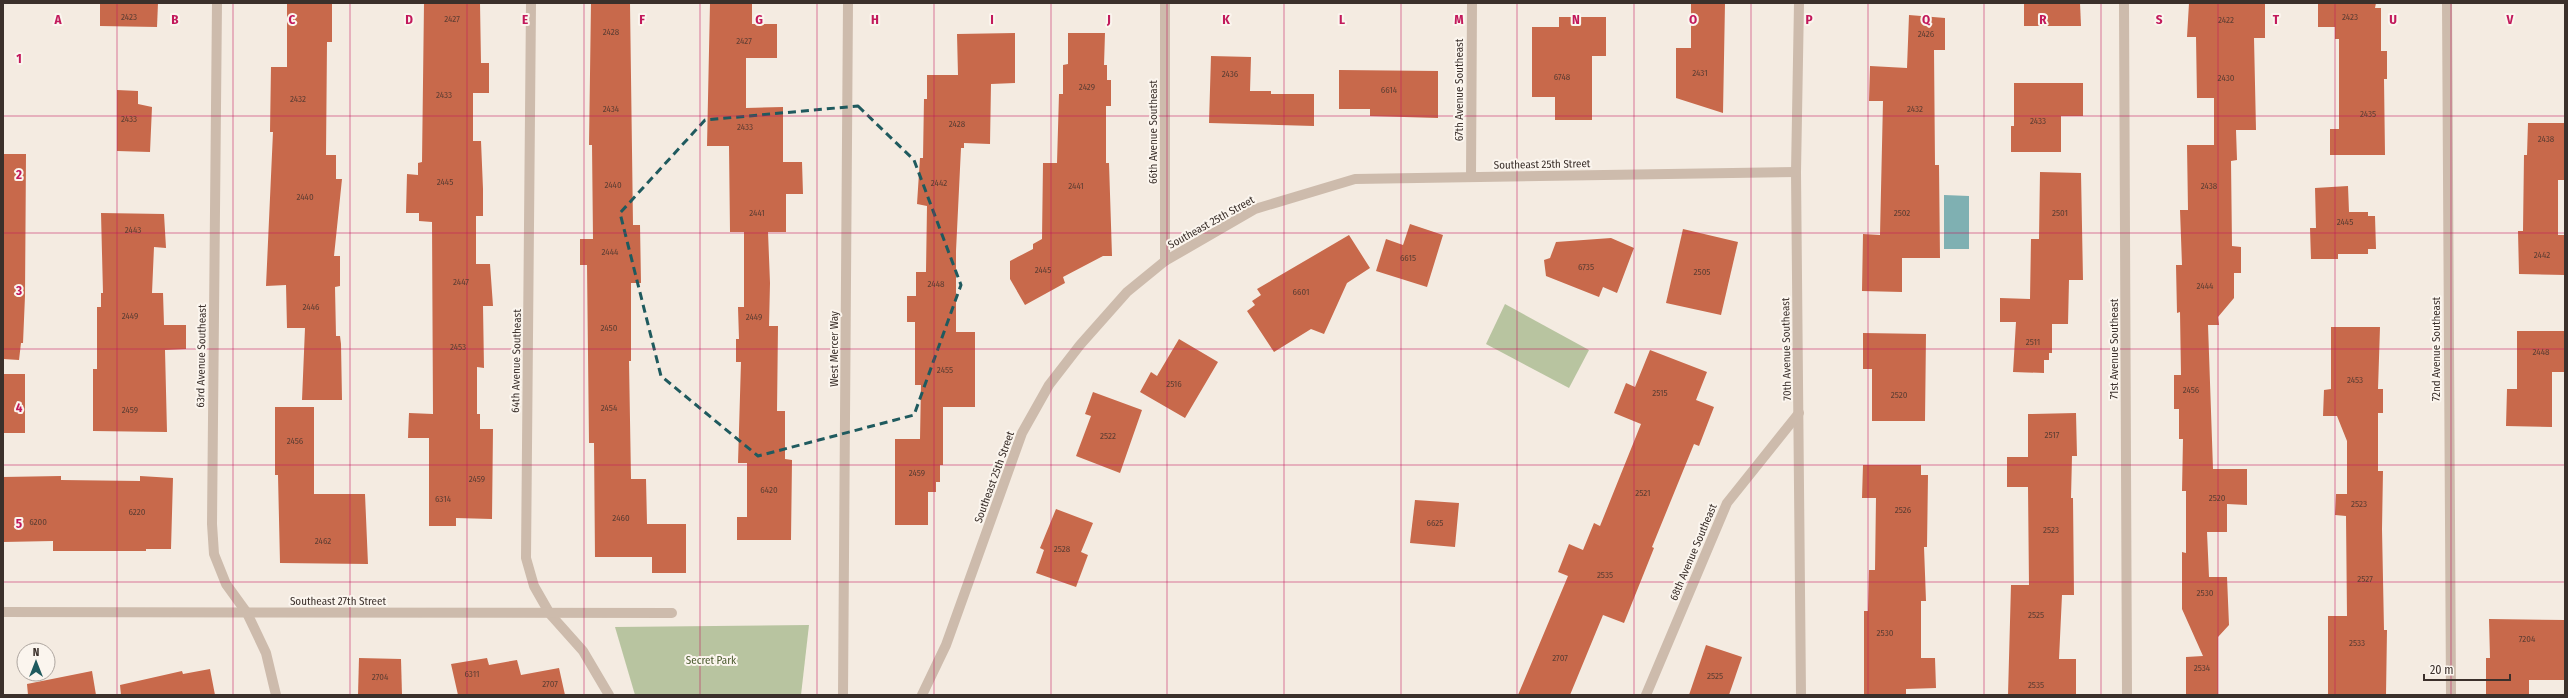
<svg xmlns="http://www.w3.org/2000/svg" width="2568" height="698" font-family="'Fira Sans Condensed',sans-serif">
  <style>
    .green { fill: #b8c4a0 }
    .water { fill: #7fb0b2 }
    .building { fill: #c8694b }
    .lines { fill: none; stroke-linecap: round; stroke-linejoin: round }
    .minor { stroke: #cdbbac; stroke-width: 10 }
    .tertiary { stroke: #cdbbac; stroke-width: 10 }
    .marked { fill: none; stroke: #1f5a5e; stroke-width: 3; stroke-dasharray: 8 5; stroke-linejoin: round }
    .grid { fill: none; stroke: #c2185b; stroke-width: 1; stroke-opacity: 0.55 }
    .labels { text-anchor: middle; stroke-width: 4; stroke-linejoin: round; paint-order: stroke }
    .number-label { font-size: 9px; fill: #5e3e33 }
    .street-label { font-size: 11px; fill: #3b302b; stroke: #fbf5ee }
    .park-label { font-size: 11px; fill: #4a5a2e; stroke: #fbf5ee }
    .grid-label { font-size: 13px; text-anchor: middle; font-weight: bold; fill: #c2185b; stroke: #fbf5ee; stroke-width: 4; stroke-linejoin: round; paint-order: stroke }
  </style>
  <rect width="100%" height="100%" fill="#f4ebe1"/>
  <g class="green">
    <polygon points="1505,304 1589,350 1569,388 1486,344"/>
    <polygon points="809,625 801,695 635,695 615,627"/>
  </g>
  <polygon class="water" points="1944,195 1969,196 1969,249 1944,249"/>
  <g class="building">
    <polygon points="100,3 158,3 157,27 100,26"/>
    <polygon points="287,3 332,3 332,42 327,42 326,155 336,155 336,179 342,179 334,256 340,256 340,286 335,287 336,336 340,336 341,344 342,400 302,400 305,328 287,328 286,285 266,286 273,132 270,132 271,67 287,67"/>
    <polygon points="424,3 480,3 481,63 489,63 489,93 473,93 473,141 481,141 483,189 483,216 476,216 476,264 490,264 493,306 483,306 484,368 477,367 477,414 480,414 480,429 493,429 492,519 456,518 456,526 429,526 429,438 408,438 409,413 433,414 432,222 419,221 419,213 406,213 407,174 418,175 418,163 422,162"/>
    <polygon points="591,3 630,3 633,225 640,225 641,283 631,283 631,361 629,361 631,479 646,479 647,524 686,524 686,573 652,573 652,557 595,557 594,443 589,443 587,265 580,265 580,239 593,239 592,145 589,145"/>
    <polygon points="710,3 752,3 752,24 777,24 777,58 746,58 746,108 783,107 783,162 802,162 803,194 786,194 786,232 768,232 770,283 769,326 778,326 777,411 785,411 785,459 792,460 791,540 737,540 737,517 747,517 747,463 738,463 741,362 736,362 736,339 739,339 738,307 744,307 744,232 730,232 729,146 707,146"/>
    <polygon points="1691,3 1725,3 1723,113 1676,98 1676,48 1691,48"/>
    <polygon points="2024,3 2080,3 2081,26 2024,26"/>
    <polygon points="2189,3 2265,3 2265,38 2254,38 2256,130 2236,130 2237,160 2231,161 2232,246 2241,247 2241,273 2234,273 2234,298 2218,317 2219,325 2208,325 2213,469 2247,469 2247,505 2227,504 2227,532 2207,532 2209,577 2227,577 2229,625 2218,637 2218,695 2186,695 2186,657 2203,656 2182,609 2182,552 2186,553 2186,491 2182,491 2183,439 2179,439 2179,409 2174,409 2174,375 2181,375 2180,312 2177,313 2176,265 2182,265 2180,210 2188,210 2187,145 2214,145 2214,98 2197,98 2196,37 2187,37"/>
    <polygon points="2318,3 2376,3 2375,8 2381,8 2381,51 2387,51 2387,79 2384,79 2385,155 2330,155 2330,129 2339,129 2339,39 2335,39 2335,27 2318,27"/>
    <polygon points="1909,15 1945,18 1945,50 1934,50 1935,165 1939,165 1940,258 1902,258 1902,292 1862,291 1863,234 1880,235 1883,101 1869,101 1870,66 1907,68"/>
    <polygon points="1559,17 1606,17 1606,56 1592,56 1592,120 1555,120 1555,97 1532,97 1532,27 1559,27"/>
    <polygon points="1015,33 1015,83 991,84 990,144 964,143 964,148 961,148 956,251 956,332 975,332 975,407 943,407 943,465 940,465 940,482 936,482 936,492 928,492 928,525 895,525 895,439 920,439 921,385 915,385 915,322 907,322 907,296 916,296 916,272 926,272 927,206 917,204 920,158 923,158 924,99 927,99 927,75 958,75 957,34"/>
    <polygon points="1068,33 1105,33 1104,65 1107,65 1107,80 1111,80 1111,106 1106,106 1106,163 1109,163 1112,256 1103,256 1063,277 1065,283 1025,305 1010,279 1010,261 1033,249 1033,244 1042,239 1043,163 1057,163 1059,94 1063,94 1063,65 1068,64"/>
    <polygon points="1211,56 1251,57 1250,91 1271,91 1271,94 1314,94 1314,126 1209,123"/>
    <polygon points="1339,70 1438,71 1438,118 1370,116 1370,109 1339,109"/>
    <polygon points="2014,83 2083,83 2083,116 2061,116 2061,152 2011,152 2011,126 2014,126"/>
    <polygon points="117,90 138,91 138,104 152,107 150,152 117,151"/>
    <polygon points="2528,123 2565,123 2565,180 2558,180 2558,235 2565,235 2565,275 2519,274 2518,231 2523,231 2524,155 2527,155"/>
    <polygon points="3,154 26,154 25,296 23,343 21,343 19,360 3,359"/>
    <polygon points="2040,172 2081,173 2083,280 2069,280 2068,324 2052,324 2052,353 2049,353 2049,360 2044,360 2044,373 2013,372 2016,322 2000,322 2000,298 2030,299 2031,239 2039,239"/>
    <polygon points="2348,186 2349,212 2368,212 2368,216 2375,216 2376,249 2368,249 2368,254 2338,254 2338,259 2311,259 2310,228 2316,228 2315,188"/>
    <polygon points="101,213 164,214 166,248 154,247 152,293 163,293 164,325 186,325 186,349 165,350 167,432 93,431 93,369 97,369 97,307 101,307 101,293 103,293"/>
    <polygon points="1410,224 1443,235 1427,287 1376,271 1386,239 1403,245"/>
    <polygon points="1683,229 1738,242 1721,315 1666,303"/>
    <polygon points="1349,235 1370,268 1347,283 1324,334 1311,329 1274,352 1247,311 1255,305 1252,301 1261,295 1257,289"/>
    <polygon points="1611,238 1634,248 1617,293 1603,287 1599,297 1546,276 1544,260 1550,258 1556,242"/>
    <polygon points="2331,327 2380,327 2378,389 2383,389 2383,413 2378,413 2378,471 2383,471 2382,529 2384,630 2387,630 2386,695 2328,695 2328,616 2347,616 2346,516 2335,515 2336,494 2347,494 2347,441 2337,416 2323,416 2324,390 2331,389"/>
    <polygon points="2517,331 2565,331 2565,372 2552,372 2552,427 2506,426 2507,389 2517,389"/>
    <polygon points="1863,333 1926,334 1925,421 1872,421 1872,369 1863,369"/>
    <polygon points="1179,339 1218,362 1185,418 1140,392 1151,372 1157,376"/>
    <polygon points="1650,350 1707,372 1696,400 1714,407 1699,446 1694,444 1652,547 1654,548 1624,623 1603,615 1570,695 1518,695 1568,576 1558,572 1569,544 1583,550 1594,523 1600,526 1641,424 1614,413 1626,383 1635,387"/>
    <rect x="3" y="374" width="22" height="59"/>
    <polygon points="1093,392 1142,410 1120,473 1076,456 1091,416 1085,414"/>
    <polygon points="275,407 314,407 314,494 365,494 368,564 280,563 278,475 275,475"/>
    <polygon points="2076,413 2077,456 2072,456 2071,498 2073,498 2074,595 2062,595 2059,659 2076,659 2076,695 2008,695 2011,585 2029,585 2028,487 2007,487 2007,457 2028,457 2028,414"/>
    <polygon points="1863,465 1921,465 1921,475 1928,475 1927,547 1924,547 1926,601 1921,601 1921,658 1935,658 1936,688 1906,689 1906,695 1864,695 1864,611 1868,611 1869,570 1875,570 1876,498 1862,498"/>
    <polygon points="61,476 61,480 140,481 140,476 173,478 171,549 146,549 146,551 53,551 53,541 3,542 3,477"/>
    <polygon points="1415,500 1459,503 1455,547 1410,543"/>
    <polygon points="1056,509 1093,523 1081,552 1088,555 1076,587 1036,573 1044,550 1040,548"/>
    <polygon points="2489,619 2565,620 2565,680 2529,680 2529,695 2486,695 2486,658 2490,658"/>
    <polygon points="1706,645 1742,657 1729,695 1689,695"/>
    <polygon points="359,658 401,659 402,695 358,695"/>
    <polygon points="487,658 489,665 517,660 521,675 559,668 565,695 458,695 451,664"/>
    <polygon points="210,669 215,695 121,695 120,685 182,671 183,674"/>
    <polygon points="92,671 96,695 28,695 27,684"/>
  </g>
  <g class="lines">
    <g class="minor">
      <polyline points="217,3 212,524 214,554 226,584 247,613 266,653 276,695"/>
      <polyline points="531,3 526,558 534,586 550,614 583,651 609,695"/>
      <polyline points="1165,3 1165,261"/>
      <polyline points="1799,3 1796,172 1801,695"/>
      <polyline points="2124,3 2127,695"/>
      <polyline points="2447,3 2451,695"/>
      <polyline points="1471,176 1472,3"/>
      <polyline points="3,612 672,613"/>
      <polyline points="922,695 946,645 1022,433 1049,385 1080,345 1127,292 1165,261 1255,209 1355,179 1796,172"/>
      <polyline points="1646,695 1727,503 1799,413"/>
    </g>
    <polyline class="tertiary" points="843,695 848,3"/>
  </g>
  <path class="marked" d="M858 106 914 160 961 285 914 415 758 456 661 376 620 213 705 120Z"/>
  <path class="grid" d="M117 3V695M233 3V695M350 3V695M467 3V695M584 3V695M700 3V695M817 3V695M934 3V695M1051 3V695M1167 3V695M1284 3V695M1401 3V695M1517 3V695M1634 3V695M1751 3V695M1868 3V695M1984 3V695M2101 3V695M2218 3V695M2335 3V695M2451 3V695M3 116H2565M3 233H2565M3 349H2565M3 465H2565M3 582H2565"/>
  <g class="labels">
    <g class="number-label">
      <text x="129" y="20">2423</text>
      <text x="2350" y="20">2423</text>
      <text x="452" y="22">2427</text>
      <text x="2226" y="23">2422</text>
      <text x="611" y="35">2428</text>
      <text x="1926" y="37">2426</text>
      <text x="744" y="44">2427</text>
      <text x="1700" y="76">2431</text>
      <text x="1230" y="77">2436</text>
      <text x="1562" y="80">6748</text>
      <text x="2226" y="81">2430</text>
      <text x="1087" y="90">2429</text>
      <text x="1389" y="93">6614</text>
      <text x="444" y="98">2433</text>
      <text x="298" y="102">2432</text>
      <text x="611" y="112">2434</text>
      <text x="1915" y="112">2432</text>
      <text x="2368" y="117">2435</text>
      <text x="129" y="122">2433</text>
      <text x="2038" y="124">2433</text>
      <text x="957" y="127">2428</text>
      <text x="745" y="130">2433</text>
      <text x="2546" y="142">2438</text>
      <text x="445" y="185">2445</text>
      <text x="939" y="186">2442</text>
      <text x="613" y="188">2440</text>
      <text x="1076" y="189">2441</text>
      <text x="2209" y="189">2438</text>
      <text x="305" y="200">2440</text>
      <text x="757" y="216">2441</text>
      <text x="1902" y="216">2502</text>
      <text x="2060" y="216">2501</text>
      <text x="2345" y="225">2445</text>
      <text x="133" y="233">2443</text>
      <text x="610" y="255">2444</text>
      <text x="2542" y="258">2442</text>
      <text x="1408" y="261">6615</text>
      <text x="1586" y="270">6735</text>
      <text x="1043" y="273">2445</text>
      <text x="1702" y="275">2505</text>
      <text x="461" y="285">2447</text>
      <text x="936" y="287">2448</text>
      <text x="2205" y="289">2444</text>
      <text x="1301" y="295">6601</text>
      <text x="311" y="310">2446</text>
      <text x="130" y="319">2449</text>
      <text x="754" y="320">2449</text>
      <text x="609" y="331">2450</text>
      <text x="2033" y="345">2511</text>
      <text x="458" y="350">2453</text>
      <text x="2541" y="355">2448</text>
      <text x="945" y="373">2455</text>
      <text x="2355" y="383">2453</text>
      <text x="1174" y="387">2516</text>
      <text x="2191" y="393">2456</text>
      <text x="1660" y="396">2515</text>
      <text x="1899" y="398">2520</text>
      <text x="609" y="411">2454</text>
      <text x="130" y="413">2459</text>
      <text x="2052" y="438">2517</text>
      <text x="1108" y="439">2522</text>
      <text x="295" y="444">2456</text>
      <text x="917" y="476">2459</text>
      <text x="477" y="482">2459</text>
      <text x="769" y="493">6420</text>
      <text x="1643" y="496">2521</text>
      <text x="2217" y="501">2520</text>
      <text x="443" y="502">6314</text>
      <text x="2359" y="507">2523</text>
      <text x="1903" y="513">2526</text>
      <text x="137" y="515">6220</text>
      <text x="621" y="521">2460</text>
      <text x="38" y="525">6200</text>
      <text x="1435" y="526">6625</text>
      <text x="2051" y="533">2523</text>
      <text x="323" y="544">2462</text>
      <text x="1062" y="552">2528</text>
      <text x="1605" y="578">2535</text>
      <text x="2365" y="582">2527</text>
      <text x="2205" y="596">2530</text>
      <text x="2036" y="618">2525</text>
      <text x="1885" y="636">2530</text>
      <text x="2527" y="642">7204</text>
      <text x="2357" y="646">2533</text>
      <text x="1560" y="661">2707</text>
      <text x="2202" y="671">2534</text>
      <text x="472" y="677">6311</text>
      <text x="1715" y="679">2525</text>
      <text x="380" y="680">2704</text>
      <text x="550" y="687">2707</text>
      <text x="2036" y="688">2535</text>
    </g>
    <g class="street-label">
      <text transform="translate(1459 90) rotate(-90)" y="4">67th Avenue Southeast</text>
      <text transform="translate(1153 132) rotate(-90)" y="4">66th Avenue Southeast</text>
      <text transform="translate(1542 164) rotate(-1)" y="4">Southeast 25th Street</text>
      <text transform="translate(1211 222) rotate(-29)" y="4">Southeast 25th Street</text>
      <text transform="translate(834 349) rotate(-90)" y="4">West Mercer Way</text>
      <text transform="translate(1786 349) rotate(-91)" y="4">70th Avenue Southeast</text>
      <text transform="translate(2114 349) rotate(-90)" y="4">71st Avenue Southeast</text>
      <text transform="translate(2436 349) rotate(-90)" y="4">72nd Avenue Southeast</text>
      <text transform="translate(201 356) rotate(-89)" y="4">63rd Avenue Southeast</text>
      <text transform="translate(516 361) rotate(-89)" y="4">64th Avenue Southeast</text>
      <text transform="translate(994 477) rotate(-70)" y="4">Southeast 25th Street</text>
      <text transform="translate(1693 552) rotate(-67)" y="4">68th Avenue Southeast</text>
      <text x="338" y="605">Southeast 27th Street</text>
    </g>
    <g class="park-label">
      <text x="711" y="664">Secret Park</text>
    </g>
  </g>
  <g class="grid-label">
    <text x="58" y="24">A</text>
    <text x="175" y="24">B</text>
    <text x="292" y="24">C</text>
    <text x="409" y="24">D</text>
    <text x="525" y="24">E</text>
    <text x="642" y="24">F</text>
    <text x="759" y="24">G</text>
    <text x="875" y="24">H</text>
    <text x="992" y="24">I</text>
    <text x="1109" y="24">J</text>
    <text x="1226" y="24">K</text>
    <text x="1342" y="24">L</text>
    <text x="1459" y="24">M</text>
    <text x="1576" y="24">N</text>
    <text x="1693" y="24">O</text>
    <text x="1809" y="24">P</text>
    <text x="1926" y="24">Q</text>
    <text x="2043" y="24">R</text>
    <text x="2159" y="24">S</text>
    <text x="2276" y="24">T</text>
    <text x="2393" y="24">U</text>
    <text x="2510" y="24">V</text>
    <text x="19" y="63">1</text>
    <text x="19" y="179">2</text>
    <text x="19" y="295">3</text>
    <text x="19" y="412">4</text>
    <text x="19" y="528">5</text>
  </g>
  <rect width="2568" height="698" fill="none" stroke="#3b302b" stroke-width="8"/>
  <g transform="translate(36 662)"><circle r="19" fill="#fbf5ee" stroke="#aea6a0"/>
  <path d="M0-3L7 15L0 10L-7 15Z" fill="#1f5a5e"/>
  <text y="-6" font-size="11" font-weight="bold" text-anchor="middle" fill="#3b302b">N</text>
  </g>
  <path d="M2424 674v6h86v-6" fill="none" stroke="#3b302b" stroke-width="2"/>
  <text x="2430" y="674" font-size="12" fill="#3b302b" stroke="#fbf5ee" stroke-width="3" paint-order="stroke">20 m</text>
</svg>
